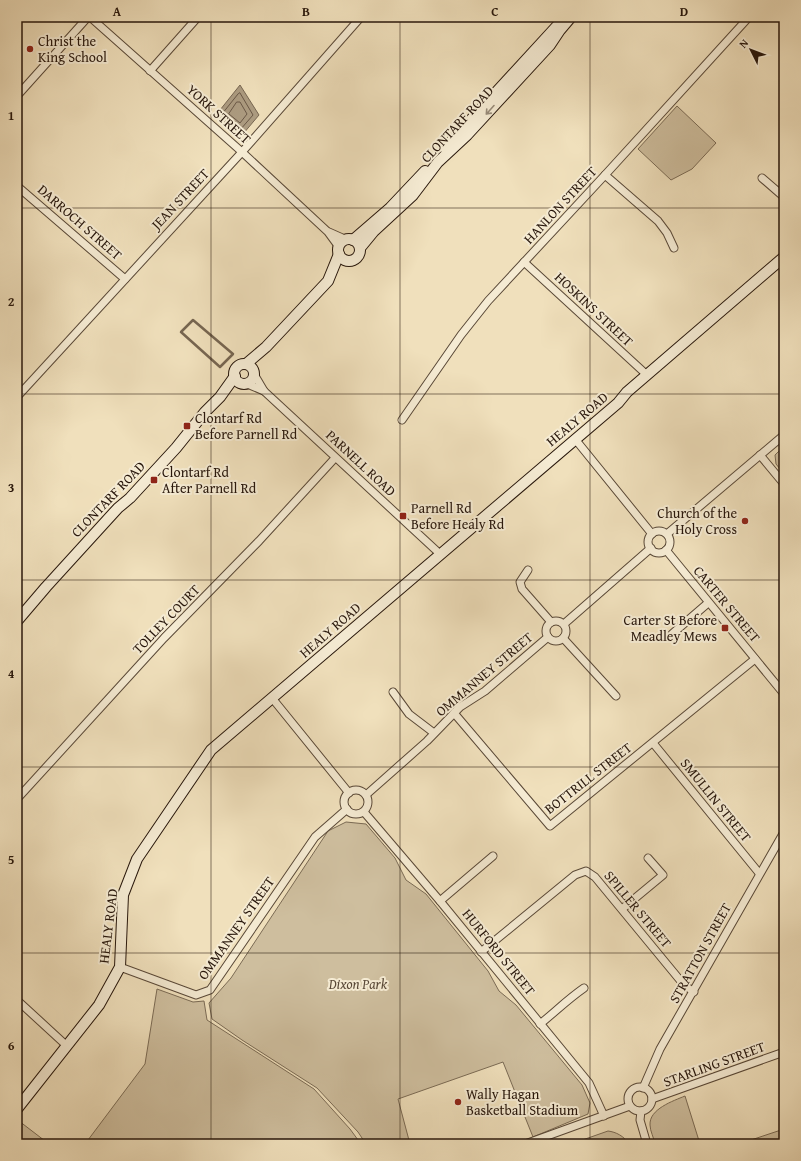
<svg xmlns="http://www.w3.org/2000/svg" width="801" height="1161" font-family="'Gentium Book Plus',serif">
  <style>
    .green { fill: #cebe9e; stroke: #7a6a54 }
    .water { fill: #ac9b80; stroke: #776651 }
    .lines { fill: none; stroke-linecap: round; stroke-linejoin: round }
    .shore { stroke: #6a5846; stroke-width: 1 }
    .stream { stroke: #776651; stroke-width: 2.5 }
    .street-casing { stroke: #594837; stroke-width: 9 }
    .secondary-casing { stroke: #27160b; stroke-width: 12 }
    .street { stroke: #f5ebd3; stroke-width: 7 }
    .secondary { stroke: #f5ebd3; stroke-width: 10 }
    .oneway { stroke: #988b79 }
    .grid { fill: none; stroke: #27160b; stroke-width: 1; stroke-opacity: 0.55 }
    .poi-dot { fill: #8f2418; stroke: #f5ebd3; stroke-width: 1.5 }
    .labels { text-anchor: middle; stroke-width: 4; stroke-linejoin: round; paint-order: stroke }
    .poi-label { font-size: 14px; fill: #27160b; stroke: #f5ebd3; text-anchor: start }
    .street-label { font-size: 14px; fill: #27160b; stroke: #f5ebd3 }
    .park-label { font-size: 14px; font-style: italic; fill: #594837; stroke: #f5ebd3 }
    .neatline { fill: none; stroke: #27160b; stroke-width: 1.5 }
    .grid-label { font-size: 13px; text-anchor: middle; font-weight: bold; fill: #27160b }
  </style>
  <rect width="100%" height="100%" fill="#f0e0bc"/>
  <filter id="stains"><feTurbulence type="fractalNoise" baseFrequency=".005" numOctaves="4"/><feColorMatrix values="0 0 0 0 .2 0 0 0 0 .09 0 0 0 0 .02 0 0 0 .5 -.17"/></filter>
  <radialGradient id="worn" r=".72"><stop offset=".6" stop-color="#630" stop-opacity="0"/><stop offset="1" stop-color="#630" stop-opacity=".3"/></radialGradient>
  <g class="green">
    <polygon points="677,106 716,143 692,169 671,180 638,149"/>
    <polygon points="784,446 784,474 776,464 775,455"/>
    <polygon points="346,822 366,824 395,858 406,880 426,894 488,971 499,991 516,1005 582,1085 590,1103 588,1114 533,1137 503,1062 398,1099 410,1144 366,1144 358,1132 317,1088 242,1040 212,1019 209,1003 231,978 328,831"/>
    <polygon points="157,989 193,1002 204,1001 207,1020 314,1089 350,1129 361,1144 85,1144 145,1064"/>
    <path d="M685 1096 700 1144H655C654 1138 650 1131 650 1125 649 1109 673 1101 685 1096Z"/>
    <polygon points="19,1121 49,1144 17,1144 17,1124"/>
    <polygon points="784,1129 784,1144 739,1144"/>
    <path d="M608 1131C616 1132 624 1136 629 1144H571Z"/>
  </g>
  <polygon class="water" points="240,85 259,115 243,134 239,135 216,115"/>
  <g class="lines">
    <g class="shore">
      <polygon points="240,93 253,115 240,130 222,114 238,94"/>
      <polygon points="237,102 240,102 247,114 240,123 229,114"/>
    </g>
    <polygon class="stream" points="193,320 233,354 220,367 181,332"/>
    <defs>
      <g id="street">
        <polyline points="90,17 242,152 328,232 339,247"/>
        <polyline points="150,71 198,17"/>
        <polyline points="17,96 88,17"/>
        <polyline points="605,175 658,221 667,233 674,248"/>
        <polyline points="762,178 784,197"/>
        <polyline points="17,186 125,279"/>
        <polyline points="329,232 347,240"/>
        <polyline points="524,262 647,375"/>
        <polyline points="254,374 264,391 440,554"/>
        <polyline points="245,383 264,391"/>
        <polyline points="17,397 242,152 361,17"/>
        <polyline points="402,420 461,335 488,301 605,175 749,17"/>
        <polyline points="575,439 652,534"/>
        <polyline points="760,455 784,484"/>
        <circle cx="659" cy="542" r="11"/>
        <polyline points="667,534 784,435"/>
        <polyline points="666,550 784,694"/>
        <polyline points="528,570 520,582 522,589 551,622"/>
        <circle cx="556" cy="631" r="10"/>
        <polyline points="564,624 651,548"/>
        <polyline points="672,634 708,603"/>
        <polyline points="563,638 616,696"/>
        <polyline points="393,692 409,714 434,733"/>
        <polyline points="272,698 349,793"/>
        <polyline points="454,713 550,826 755,659"/>
        <polyline points="653,743 759,873"/>
        <circle cx="356" cy="802" r="12"/>
        <polyline points="366,795 427,741 460,707 485,691 548,637"/>
        <polyline points="17,799 164,638 259,541 335,458"/>
        <polyline points="364,812 440,901 589,1083 604,1116"/>
        <polyline points="440,901 493,856"/>
        <polyline points="622,909 663,875 648,858"/>
        <polyline points="481,952 575,875 586,871 595,877 684,985 694,992"/>
        <polyline points="120,967 196,995 210,990 315,837 347,809"/>
        <polyline points="17,1000 67,1046"/>
        <path d="M540 1024C555 1012 568 999 584 988"/>
        <circle cx="640" cy="1099" r="12"/>
        <polyline points="643,1088 660,1049 784,832"/>
        <polyline points="652,1099 784,1052"/>
        <polyline points="641,1111 640,1120 647,1144"/>
        <polyline points="525,1144 630,1106"/>
      </g>
      <g id="secondary">
        <polyline points="445,148 557,26"/>
        <circle cx="349" cy="250" r="11"/>
        <polyline points="353,240 390,208 425,171"/>
        <polyline points="360,248 374,231 413,195 438,162 467,135 550,45 560,30 571,17"/>
        <polyline points="246,364 266,347 328,281 339,254"/>
        <circle cx="244" cy="374" r="10"/>
        <polyline points="17,621 46,587 118,508 130,498 176,448 205,412 220,397 235,376"/>
        <polyline points="17,1109 99,1005 120,967 123,895 137,859 211,750 618,403 627,392 784,257"/>
      </g>
    </defs>
    <use href="#street" class="street-casing"/>
    <use href="#secondary" class="secondary-casing"/>
    <use href="#street" class="street"/>
    <use href="#secondary" class="secondary"/>
  </g>
  <defs><path id="oneway-shaft" d="M-6 0H5M1.5-3L5.5 0L1.5 3" fill="none" stroke-width="1.6" stroke-linecap="round" stroke-linejoin="round"/></defs>
  <use class="oneway" href="#oneway-shaft" transform="translate(490 110) rotate(132)"/>
  <path class="grid" d="M211 17V1144M400 17V1144M590 17V1144M17 208H784M17 394H784M17 580H784M17 767H784M17 953H784"/>
  <g class="poi-dot">
    <circle cx="30" cy="49" r="4"/>
    <rect x="183" y="422" width="8" height="8" rx="2"/>
    <rect x="150" y="476" width="8" height="8" rx="2"/>
    <rect x="399" y="512" width="8" height="8" rx="2"/>
    <circle cx="745" cy="521" r="4"/>
    <rect x="721" y="624" width="8" height="8" rx="2"/>
    <circle cx="458" cy="1102" r="4"/>
  </g>
  <g class="labels">
    <g class="poi-label">
      <text x="38" y="46">Christ the<tspan x="38" dy="16">King School</tspan></text>
      <text x="195" y="423">Clontarf Rd<tspan x="195" dy="16">Before Parnell Rd</tspan></text>
      <text x="162" y="477">Clontarf Rd<tspan x="162" dy="16">After Parnell Rd</tspan></text>
      <text x="411" y="513">Parnell Rd<tspan x="411" dy="16">Before Healy Rd</tspan></text>
      <text x="737" y="518" text-anchor="end">Church of the<tspan x="737" dy="16">Holy Cross</tspan></text>
      <text x="717" y="625" text-anchor="end">Carter St Before<tspan x="717" dy="16">Meadley Mews</tspan></text>
      <text x="466" y="1099">Wally Hagan<tspan x="466" dy="16">Basketball Stadium</tspan></text>
    </g>
    <g class="street-label">
      <text transform="translate(219 114) rotate(42)" y="5">YORK STREET</text>
      <text transform="translate(457 124) rotate(-47)" y="5">CLONTARF ROAD</text>
      <text transform="translate(180 199) rotate(-47)" y="5">JEAN STREET</text>
      <text transform="translate(560 205) rotate(-47)" y="5">HANLON STREET</text>
      <text transform="translate(80 222) rotate(41)" y="5">DARROCH STREET</text>
      <text transform="translate(594 309) rotate(43)" y="5">HOSKINS STREET</text>
      <text transform="translate(577 419) rotate(-40)" y="5">HEALY ROAD</text>
      <text transform="translate(361 463) rotate(43)" y="5">PARNELL ROAD</text>
      <text transform="translate(108 499) rotate(-46)" y="5">CLONTARF ROAD</text>
      <text transform="translate(727 604) rotate(50)" y="5">CARTER STREET</text>
      <text transform="translate(166 619) rotate(-46)" y="5">TOLLEY COURT</text>
      <text transform="translate(330 630) rotate(-41)" y="5">HEALY ROAD</text>
      <text transform="translate(484 674) rotate(-40)" y="5">OMMANNEY STREET</text>
      <text transform="translate(588 778) rotate(-38)" y="5">BOTTRILL STREET</text>
      <text transform="translate(716 800) rotate(51)" y="5">SMULLIN STREET</text>
      <text transform="translate(638 909) rotate(50)" y="5">SPILLER STREET</text>
      <text transform="translate(108 926) rotate(-83)" y="5">HEALY ROAD</text>
      <text transform="translate(236 928) rotate(-55)" y="5">OMMANNEY STREET</text>
      <text transform="translate(499 952) rotate(51)" y="5">HURFORD STREET</text>
      <text transform="translate(700 953) rotate(-61)" y="5">STRATTON STREET</text>
      <text transform="translate(714 1064) rotate(-20)" y="5">STARLING STREET</text>
    </g>
    <g class="park-label">
      <text x="358" y="989">Dixon Park</text>
    </g>
  </g>
  <rect width="801" height="1161" fill="none" stroke="#f0e0bc" stroke-width="44"/>
  <g transform="translate(751 50) rotate(312)" stroke="#f5ebd3" stroke-width="3" paint-order="stroke">
  <path d="M0-3L7 15L0 10L-7 15Z" fill="#27160b"/>
  <text y="-6" font-size="11" font-weight="bold" text-anchor="middle" fill="#27160b">N</text>
  </g>
  <rect x="22" y="22" width="757" height="1117" class="neatline"/>
  <g class="grid-label">
    <text x="117" y="16">A</text>
    <text x="306" y="16">B</text>
    <text x="495" y="16">C</text>
    <text x="684" y="16">D</text>
    <text x="11" y="120">1</text>
    <text x="11" y="306">2</text>
    <text x="11" y="492">3</text>
    <text x="11" y="678">4</text>
    <text x="11" y="864">5</text>
    <text x="11" y="1050">6</text>
  </g>
  <rect width="100%" height="100%" filter="url(#stains)"/>
  <rect width="100%" height="100%" fill="url(#worn)"/>
</svg>
